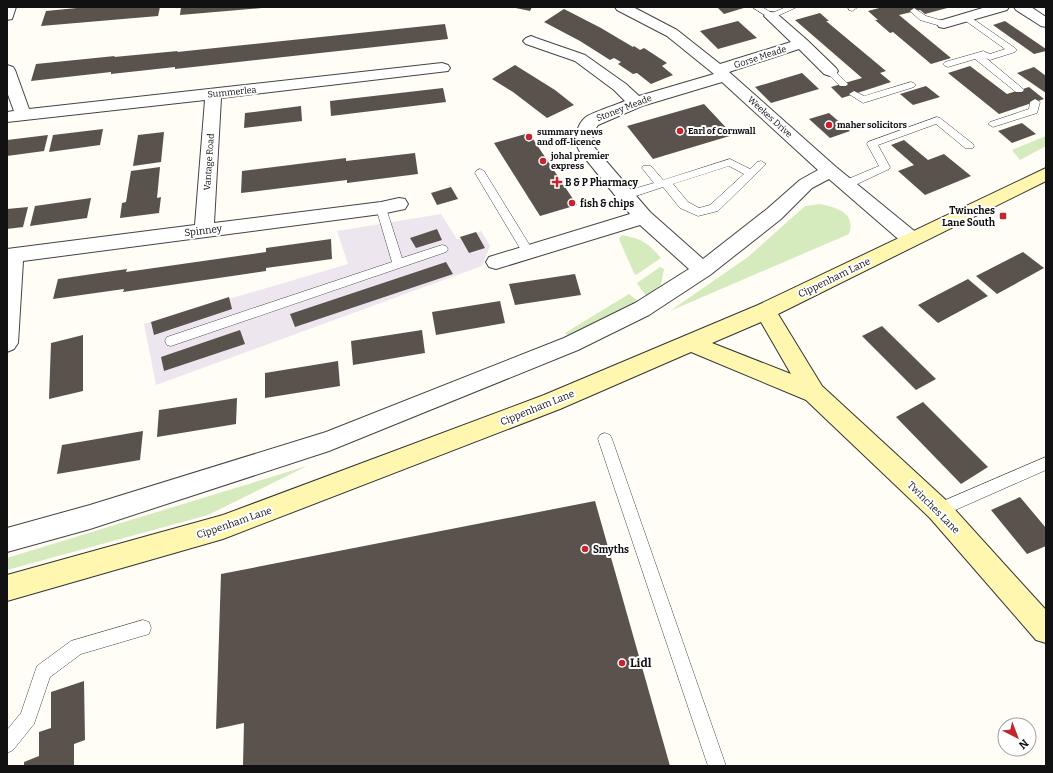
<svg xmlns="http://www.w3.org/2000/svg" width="1053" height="773" font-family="Bitter,serif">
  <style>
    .industrial { fill: #eee6ef }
    .green { fill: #d5ebbd }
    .building { fill: #5a524d }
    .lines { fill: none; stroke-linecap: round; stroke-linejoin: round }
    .lane-casing { stroke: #444; stroke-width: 1 }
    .street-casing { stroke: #444; stroke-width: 2 }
    .secondary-casing { stroke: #333; stroke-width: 2 }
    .lane { fill: #fff; fill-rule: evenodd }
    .street { fill: #fff; fill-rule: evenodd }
    .secondary { fill: #fff6b0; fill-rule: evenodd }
    .poi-dot { fill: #c4262e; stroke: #fff; stroke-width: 1.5 }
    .labels { text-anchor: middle; stroke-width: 4; stroke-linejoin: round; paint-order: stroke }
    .far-street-label { font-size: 9px; fill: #111; stroke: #fff }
    .far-poi-label { font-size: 9px; font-weight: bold; fill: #111; stroke: #fff; text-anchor: start }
    .poi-label { font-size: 10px; font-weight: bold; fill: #111; stroke: #fff; text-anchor: start }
    .street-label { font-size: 10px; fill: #111; stroke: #fff }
    .near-poi-label { font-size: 12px; font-weight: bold; fill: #111; stroke: #fff; text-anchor: start }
  </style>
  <rect width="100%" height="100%" fill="#fffdf5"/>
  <polygon class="industrial" points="441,214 457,239 481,231 490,246 482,266 156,385 144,324 348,264 337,231"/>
  <g class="green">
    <polygon points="1046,136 1046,146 1020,160 1012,150"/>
    <path d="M820 204C837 208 856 212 849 234L670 311 748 257 805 206Z"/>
    <path d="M622 235C642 239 648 243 661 258L636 275 634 273 619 239Z"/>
    <polygon points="660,267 664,269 661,285 646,296 637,283"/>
    <polygon points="629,294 638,301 569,336 565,333"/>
    <polygon points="307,466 208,515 7,570 7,558"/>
  </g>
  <g class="building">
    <polygon points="87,7 160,7 158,16 41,26 46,11"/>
    <polygon points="181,7 262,7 262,8 180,15"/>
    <polygon points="511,7 532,7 530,11"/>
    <polygon points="717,7 747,7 724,14"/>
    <polygon points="883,7 951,7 925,14 920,10 899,15 951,58 931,64 893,32 890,33 875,20 878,20 868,11"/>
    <polygon points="564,9 601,28 633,47 634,46 640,50 644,48 667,63 662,66 673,75 651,84 637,73 633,74 618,64 621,62 614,58 610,60 580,41 544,22"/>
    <polygon points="820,13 829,21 826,21 886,71 880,73 891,82 842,98 831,87 862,78 795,20"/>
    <polygon points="738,21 757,38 718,49 700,31"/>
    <polygon points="1005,21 1046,49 1046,51 1034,54 993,25"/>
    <polygon points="445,24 448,39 175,69 175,67 111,74 111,72 31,81 36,64 115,56 114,57 178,51 177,52"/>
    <polygon points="515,65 555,90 574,105 547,118 513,92 492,79"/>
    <polygon points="970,66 1007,94 1029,87 1044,99 999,114 948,73"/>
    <polygon points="1034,67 1046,76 1046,93 1017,73"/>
    <polygon points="802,73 819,89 771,103 755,87"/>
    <polygon points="926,86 940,97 913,105 900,94"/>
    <polygon points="443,88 446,102 331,116 330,101"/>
    <polygon points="704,104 733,135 653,159 627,126"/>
    <polygon points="301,106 302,121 244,128 245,113"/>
    <polygon points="829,113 850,131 830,138 809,119"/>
    <polygon points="1022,123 1036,134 1012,143 998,131"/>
    <polygon points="103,129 100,145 49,152 53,135"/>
    <polygon points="164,132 161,162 133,166 138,135"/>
    <polygon points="529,133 577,205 540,216 494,143"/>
    <polygon points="48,135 44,151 7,156 7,140"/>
    <polygon points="904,140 928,160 944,154 971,176 925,195 898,171 914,165 891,145"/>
    <polygon points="415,153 418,174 347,183 347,180 241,193 242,171 346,158 346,161"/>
    <polygon points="160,167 157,198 161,197 159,213 120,218 122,203 126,202 131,171"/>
    <polygon points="451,187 458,199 437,205 431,193"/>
    <polygon points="91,198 87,218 30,226 35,206"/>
    <polygon points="28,207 23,227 7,229 7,209"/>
    <polygon points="437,229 442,240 416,248 410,238"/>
    <polygon points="476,232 485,248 469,253 460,237"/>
    <polygon points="331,239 332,259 266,268 266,271 123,292 124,289 53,299 58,279 127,269 126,272 266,252 266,248"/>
    <polygon points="1023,252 1044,268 997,294 976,276"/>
    <polygon points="446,262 453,274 295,327 290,314"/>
    <polygon points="575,274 581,295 515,305 509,284"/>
    <polygon points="968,279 988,296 938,323 918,305"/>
    <polygon points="229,297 232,309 154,335 151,322"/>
    <polygon points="500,301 505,323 436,335 432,312"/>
    <polygon points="882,326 936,379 916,390 862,336"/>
    <polygon points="240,330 245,344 164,371 161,357"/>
    <polygon points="422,330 425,353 353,365 351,341"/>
    <polygon points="83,335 83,391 49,399 51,343"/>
    <polygon points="338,361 340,386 265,398 265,373"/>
    <polygon points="237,398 236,424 157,437 159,410"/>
    <polygon points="923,402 988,467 961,484 896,417"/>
    <polygon points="143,431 140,460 57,474 62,445"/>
    <polygon points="1020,497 1046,528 1046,546 1027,554 991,510"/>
    <polygon points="595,501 670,766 243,766 244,723 216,729 221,574"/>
    <polygon points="84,681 85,740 74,744 74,766 24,766 24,762 39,756 39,732 51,728 51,692"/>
  </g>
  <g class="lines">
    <defs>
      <g id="lane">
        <polygon points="752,7 762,7 772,13 786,7 797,7 771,19"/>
        <polygon points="848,7 858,7 852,11 849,10"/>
        <polygon points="914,8 926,16 947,22 948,24 944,27 920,20 910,11"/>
        <polygon points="966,14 1015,48 1017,50 1015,52 990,60 986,58 1022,88 1024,90 1022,92 1016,92 975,59 948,67 945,66 943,64 945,62 980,52 983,51 990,54 1005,49 963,19 962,17 963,15"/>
        <polygon points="830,68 833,69 848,84 846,86 840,86 825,71 827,69"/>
        <polygon points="911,82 914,83 916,85 914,87 863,103 849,94 854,91 864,96"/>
        <polygon points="1035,99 1040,102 1037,113 993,127 988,124 990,122 1029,109 1030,102"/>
        <polygon points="937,117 940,118 973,144 974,146 973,148 965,148 936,124 878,145 890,167 889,169 849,188 841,188 840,185 841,182 879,166 867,144 868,142"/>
        <path d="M730 159 750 169 757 162 761 161 766 164 718 211 698 216 680 208 663 187 627 199 623 198 622 195 623 192 654 183 642 168 643 166H651L663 180ZM729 166 744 174 710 205 699 208 688 202 673 184Z"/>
        <polygon points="480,169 484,171 532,249 534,252 532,255 528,256 524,255 475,173 476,171"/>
        <polygon points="381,204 385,205 386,208 402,258 442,245 446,246 448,249 446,252 171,346 167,345 165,341 167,337 392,262 376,208 377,205"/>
        <polygon points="605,433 610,435 612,439 726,766 708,766 598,439 600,435"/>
        <polygon points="1046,457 1046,470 944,515 939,517 934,515 932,510 934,505"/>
        <polygon points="143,620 149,622 151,628 149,634 81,654 50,677 34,724 13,750 7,753 7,730 21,713 37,666 71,641"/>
      </g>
      <g id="street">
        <polygon points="7,7 16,7 12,19 7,20"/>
        <path d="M615 7H633L677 30 720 64 791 42 764 16 766 13 771 12 776 13 807 40 836 68 838 71 836 74 830 76 824 74 799 49 729 72 836 167 918 234 921 239 918 244 911 246 904 244 829 179 812 188 781 219 710 275 649 315 578 350 329 451 90 529 7 552V528L90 505 326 432 564 338 635 303 689 269 640 225 496 269 489 267 486 262 489 257 630 214 580 152C573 141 576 125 586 117 593 112 616 105 625 101L614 90 575 61 526 44 523 41 526 38 531 36 536 38 585 55 626 84 639 96 714 74 667 36 617 10ZM722 82 818 170 800 180 767 209 703 259 650 212 594 147 592 134 598 125 642 106Z"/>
        <polygon points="986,7 1009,7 1007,10 944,28 939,27 937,24 939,21"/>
        <polygon points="1014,7 1031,7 1046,17 1046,27 1041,26 1016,10"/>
        <polygon points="442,63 448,65 450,68 448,71 221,98 214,223 381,202 399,198 405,199 408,204 405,209 381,214 23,261 18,343 14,349 7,352 7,249 195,225 205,100 7,122 7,112 14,111 7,92 7,65 13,67 15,70 29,109"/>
      </g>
      <path id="secondary" d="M1046 168V181L778 314 822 386 948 502 1046 610V643L1036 640 930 518 806 400 691 352 560 409 223 539 7 601V575L223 515 544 395 758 305ZM761 322 791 374 712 343Z"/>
    </defs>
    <use href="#lane" class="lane-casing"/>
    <use href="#street" class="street-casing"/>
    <use href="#secondary" class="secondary-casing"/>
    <use href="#lane" class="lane"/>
    <use href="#street" class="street"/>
    <use href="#secondary" class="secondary"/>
  </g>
  <g class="poi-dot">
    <circle cx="829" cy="125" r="4"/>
    <circle cx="680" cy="131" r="4"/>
    <circle cx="529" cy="137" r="4"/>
    <circle cx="543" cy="161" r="4"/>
    <path d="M555 176h4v4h4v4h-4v4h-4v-4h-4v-4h4z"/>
    <circle cx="572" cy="203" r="4"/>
    <rect x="999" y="212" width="8" height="8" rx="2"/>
    <circle cx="585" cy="549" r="4"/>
    <circle cx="622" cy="663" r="4"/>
  </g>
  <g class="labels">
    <g class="far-street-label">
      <text transform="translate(760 57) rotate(-18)" y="3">Gorse Meade</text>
      <text transform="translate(232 92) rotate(-6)" y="3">Summerlea</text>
      <text transform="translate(624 108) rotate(-21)" y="3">Stoney Meade</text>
      <text transform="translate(770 117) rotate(42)" y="3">Weekes Drive</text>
      <text transform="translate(209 162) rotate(-86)" y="3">Vantage Road</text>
    </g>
    <g class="far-poi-label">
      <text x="837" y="128">maher solicitors</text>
      <text x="688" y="134">Earl of Cornwall</text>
      <text x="537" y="135">summary news<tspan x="537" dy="10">and off-licence</tspan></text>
      <text x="551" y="159">johal premier<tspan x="551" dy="10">express</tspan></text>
    </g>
    <g class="poi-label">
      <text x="565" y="186">B &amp; P Pharmacy</text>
      <text x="580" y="207">fish &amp; chips</text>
      <text x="995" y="214" text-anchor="end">Twinches<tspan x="995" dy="12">Lane South</tspan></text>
      <text x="593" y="553">Smyths</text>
    </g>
    <g class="street-label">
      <text transform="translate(203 230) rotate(-7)" y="4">Spinney</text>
      <text transform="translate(834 277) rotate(-26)" y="4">Cippenham Lane</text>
      <text transform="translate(537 407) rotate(-22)" y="4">Cippenham Lane</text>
      <text transform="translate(934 507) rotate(45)" y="4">Twinches Lane</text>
      <text transform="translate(234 522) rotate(-19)" y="4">Cippenham Lane</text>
    </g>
    <g class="near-poi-label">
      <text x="630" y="667">Lidl</text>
    </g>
  </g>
  <rect width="1053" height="773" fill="none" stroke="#111111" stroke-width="16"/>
  <g transform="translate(1017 737) rotate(138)"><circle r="19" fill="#ffffff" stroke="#a0a0a0"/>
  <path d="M0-3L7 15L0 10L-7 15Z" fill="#c4262e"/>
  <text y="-6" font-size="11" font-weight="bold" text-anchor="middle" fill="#111111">N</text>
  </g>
</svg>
